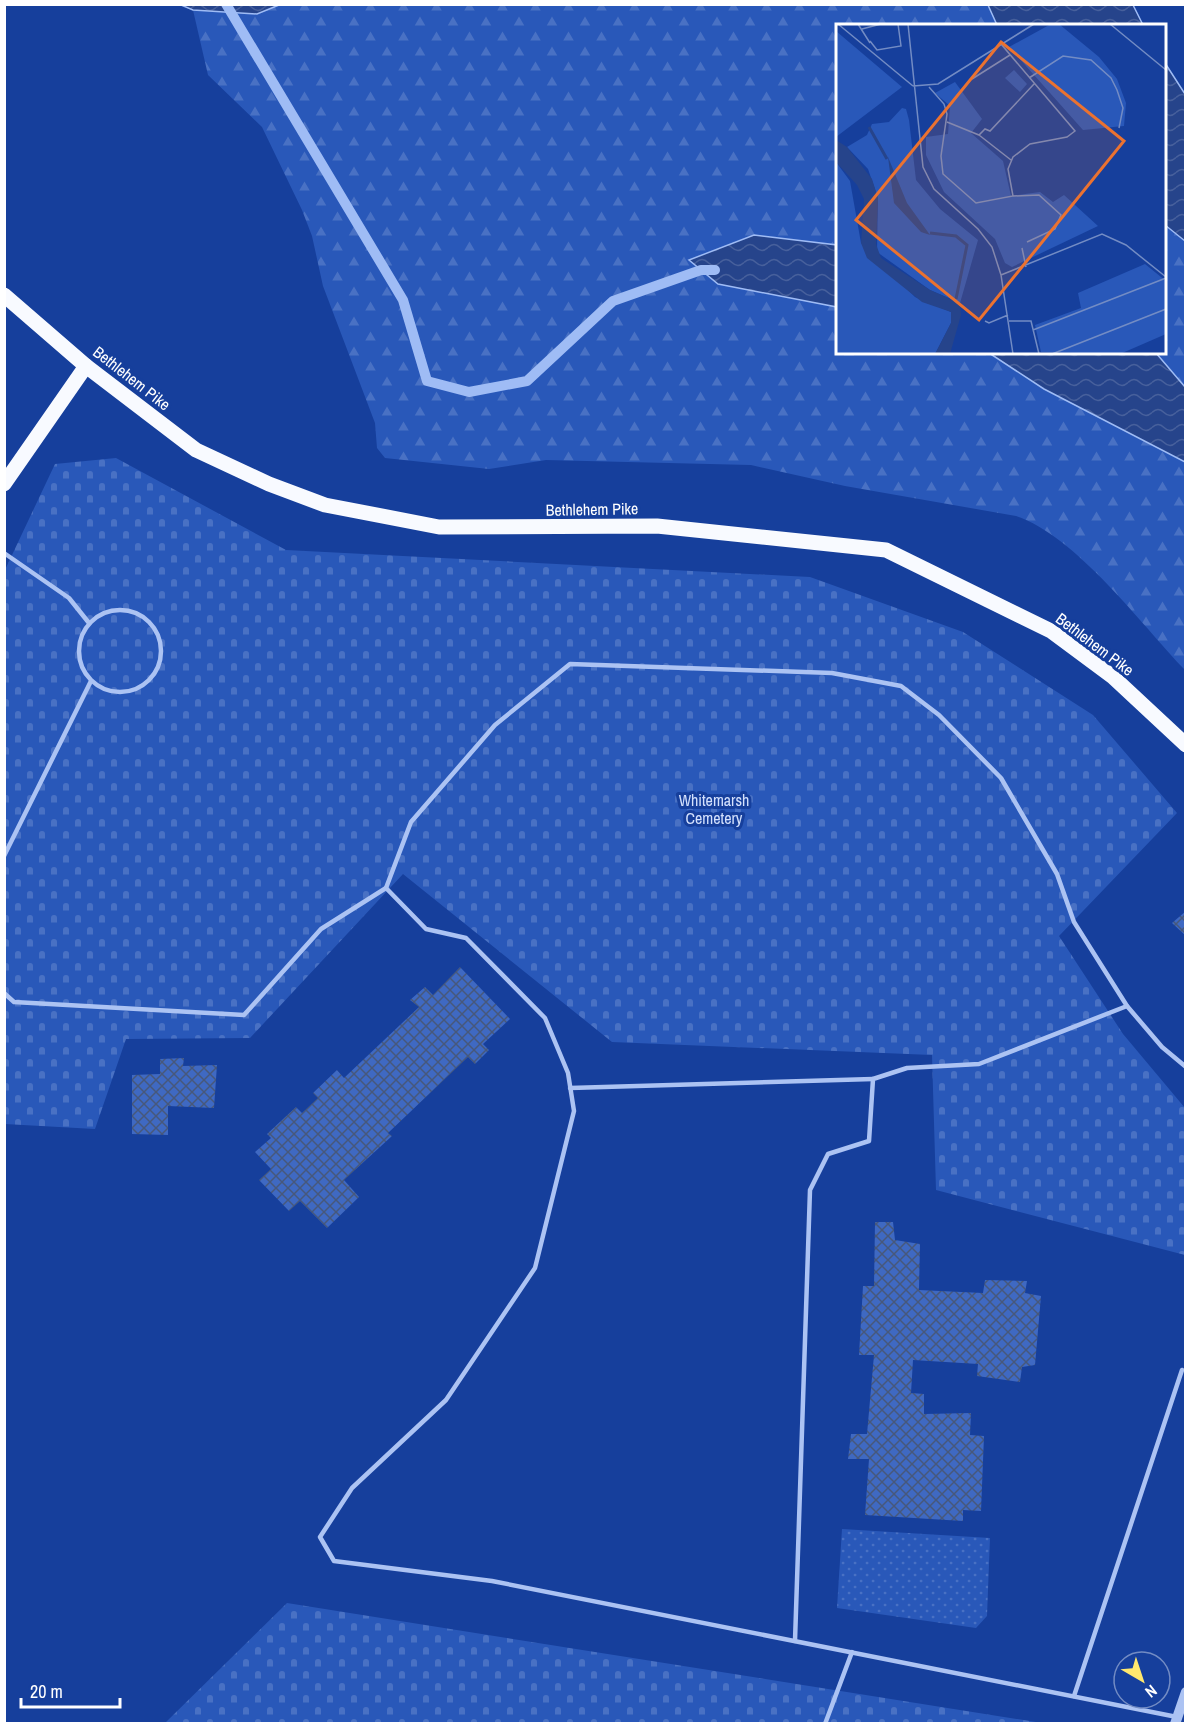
<svg xmlns="http://www.w3.org/2000/svg" width="1190" height="1728" font-family="'Archivo Narrow',sans-serif">
  <style>
    .grass { fill: url(#grass-dots) }
    .forest { fill: url(#forest-firs) }
    .cemetery { fill: url(#cemetery-stones) }
    .water { fill: url(#water-waves); stroke: #9fbcf5; stroke-width: 1.5 }
    .lines { fill: none; stroke-linecap: round; stroke-linejoin: round }
    .stream { stroke: #9fbcf5; stroke-width: 10 }
    .building { fill: url(#building-cross-hatch) }
    .service { stroke: #acc3f3; stroke-width: 4.5 }
    .tertiary { stroke: #acc3f3; stroke-width: 10 }
    .primary { stroke: #f8faff; stroke-width: 15 }
    .labels { text-anchor: middle; stroke-width: 6; stroke-linejoin: round; paint-order: stroke }
    .street-label { font-size: 16px; fill: #fff; stroke: #163f9c }
    .park-label { font-size: 16px; fill: #d4e1fd; stroke: #163f9c }
    .inset-river { fill: none; stroke: #26448b; stroke-width: 3 }
    .inset-road { fill: none; stroke: #738cc4; stroke-width: 1.5 }
    .view { fill: #eb7230; fill-opacity: 0.15; stroke: #eb7230; stroke-width: 3 }
    .inset-edge { fill: none; stroke: #fff; stroke-width: 3 }
  </style>
  <defs>
    <pattern id="grass-dots" width="8" height="8" patternUnits="userSpaceOnUse" patternTransform="scale(1.5)"><rect width="8" height="8" fill="#2958b9"/><path d="M2 2h.1M6 6h.1" fill="none" stroke="#4971c4" stroke-width="1.8" stroke-linecap="round"/></pattern>
    <pattern id="forest-firs" width="22" height="20" patternUnits="userSpaceOnUse" patternTransform="scale(1.5)"><rect width="22" height="20" fill="#2958b9"/><path d="M5 1l3.5 6h-7zM16 11l3.5 6h-7z" fill="#4971c4"/></pattern>
    <pattern id="cemetery-stones" width="16" height="16" patternUnits="userSpaceOnUse" patternTransform="scale(1.5)"><rect width="16" height="16" fill="#2958b9"/><path d="M2 7V4a2 2 0 0 1 4 0v3zM10 15v-3a2 2 0 0 1 4 0v3z" fill="#4971c4"/></pattern>
    <pattern id="water-waves" width="16" height="10" patternUnits="userSpaceOnUse" patternTransform="scale(1.5)"><rect width="16" height="10" fill="#26448b"/><path d="M0 5q4-4 8 0t8 0" fill="none" stroke="#47609c"/></pattern>
    <pattern id="building-cross-hatch" width="8" height="8" patternUnits="userSpaceOnUse" patternTransform="scale(1.5)"><rect width="8" height="8" fill="#3f69c2"/><path d="M0 0l8 8M0 8l8-8" fill="none" stroke="#47587b"/></pattern>
  </defs>
  <rect width="100%" height="100%" fill="#163f9c"/>
  <polygon class="grass" points="842,1529 990,1538 987,1616 976,1628 837,1608"/>
  <path class="forest" d="M279 4 988 5 997 25 838 26V352H1164L1165 225 1185 241V670C1141 624 1076 536 1016 516L845 486 751 465 546 460 489 469 385 458 377 448 375 423 323 286 312 236 302 210 262 127 208 75 193 10 257 14Z"/>
  <g class="cemetery">
    <polygon points="116,458 286,550 810,577 963,632 1093,715 1177,813 1059,936 1123,1034 1185,1108 1185,1255 936,1190 932,1055 612,1042 403,874 250,1038 126,1039 95,1129 5,1124 4,572 55,464"/>
    <polygon points="287,1603 1042,1723 164,1724"/>
  </g>
  <g class="water">
    <polygon points="181,5 181,4 279,5 257,14 193,10"/>
    <polygon points="988,5 1133,5 1143,25 997,25"/>
    <polygon points="1165,63 1185,94 1185,241 1165,225"/>
    <polygon points="754,235 837,245 837,307 718,284 689,260"/>
    <polygon points="989,353 1156,353 1185,387 1185,462 1044,389"/>
  </g>
  <g class="lines">
    <polyline class="stream" points="226,4 403,300 427,381 469,392 527,381 613,301 701,270 715,270"/>
  </g>
  <g class="building">
    <polygon points="1186,911 1186,936 1172,923"/>
    <polygon points="460,967 510,1019 483,1044 489,1050 475,1064 468,1057 388,1133 392,1136 344,1180 359,1197 327,1228 300,1201 289,1211 259,1180 271,1169 255,1152 271,1138 267,1134 296,1107 302,1113 318,1098 313,1093 337,1070 344,1078 419,1007 410,1000 425,987 433,995"/>
    <polygon points="184,1058 183,1066 217,1065 214,1108 168,1106 168,1135 132,1134 132,1075 160,1074 160,1059"/>
    <polygon points="875,1222 893,1222 895,1240 920,1244 919,1290 983,1293 985,1280 1027,1281 1025,1293 1041,1296 1035,1365 1022,1367 1020,1382 977,1376 978,1364 913,1360 911,1393 924,1394 924,1414 971,1413 970,1435 984,1436 981,1511 963,1510 963,1521 865,1515 869,1459 848,1459 851,1434 867,1434 874,1355 859,1355 863,1286 874,1286"/>
  </g>
  <g class="lines">
    <g class="service">
      <polyline points="4,553 69,598 89,623"/>
      <circle cx="120" cy="651" r="41"/>
      <polyline points="4,856 91,681"/>
      <polyline points="4,993 14,1002 244,1015 321,929 386,888"/>
      <polyline points="570,1088 873,1079"/>
      <polyline points="795,1641 810,1190 828,1154 869,1141 873,1079 907,1068 979,1064 1127,1006"/>
      <polyline points="1074,1696 1182,1370"/>
      <polyline points="1177,1717 492,1581 334,1561 320,1537 352,1488 446,1400 535,1268 574,1111 568,1073 545,1018 466,938 426,929 386,888 411,822 495,725 570,664 832,673 901,686 939,715 1001,778 1057,874 1074,922 1127,1006 1162,1047 1186,1067"/>
      <polyline points="825,1724 852,1652"/>
    </g>
    <polyline class="tertiary" points="1175,1724 1186,1692"/>
    <g class="primary">
      <polyline points="4,295 86,366 196,450 269,484 325,505 439,527 657,526 886,550 1051,631 1113,677 1186,745"/>
      <polyline points="4,484 86,366"/>
    </g>
  </g>
  <g class="labels">
    <g class="street-label">
      <text transform="translate(132 378) rotate(38)" y="6">Bethlehem Pike</text>
      <text transform="translate(592 509) rotate(-1)" y="6">Bethlehem Pike</text>
      <text transform="translate(1095 644) rotate(37)" y="6">Bethlehem Pike</text>
    </g>
    <g class="park-label">
      <text x="714" y="806">Whitemarsh<tspan x="714" dy="18">Cemetery</tspan></text>
    </g>
  </g>
  <g transform="translate(836 24)">
    <rect width="330" height="330" fill="#163f9c"/>
    <path d="M0 7 66 63 0 113ZM178 46 191 60 184 68 169 54Z" fill="#2958b9"/>
    <path d="M66 84 70 85 73 96 80 156 104 185 142 216 124 279 94 266 41 228 42 174 32 145 11 123 31 111 36 100 53 98ZM0 138 14 157 25 219 79 273 115 288V299L99 330H0Z" fill="#2958b9"/>
    <path d="M215 0H223L263 33 281 55 290 79 288 102 247 106 173 23ZM119 58 146 95 135 109 167 137 175 172 204 168 217 178 228 171 262 202 176 243 169 239 159 215 108 168 90 131V113L112 110 114 82 99 69ZM309 240 330 257V310L284 330 205 328 199 301 245 284 242 269Z" fill="#2958b9"/>
    <path d="M0 116 11 123 36 155 42 174 40 220 45 234 94 266 124 279 125 291 114 330H99L115 299V288L86 278 31 234 25 219 28 175 21 161 0 138ZM52 133 71 179 94 211 85 208 58 179Z" fill="#26448b"/>
    <path class="inset-river" d="M33 103 51 135M94 209 120 212 131 221 120 275"/>
    <path class="inset-road" d="M2 0 77 62M22 0 34 19M72 0 87 143 98 165 142 205 156 223 165 251 177 330M274 0 330 46M26 5 45 0M34 17 41 26 65 22 62 0M193 54 227 32 255 36 275 54 281 66 287 84 283 104M136 55 174 31M77 62 102 60 198 0M93 63 108 80 111 90 105 132 107 150 140 179 177 172 172 145 177 133 194 120 231 113 239 107 165 20M111 98 143 111 149 105 154 107 198 60M143 111 175 136M177 172 203 171 225 191 219 205 191 218M186 224 190 243M165 251 266 210 290 221 330 253M149 297 153 299 172 291M173 297H195L203 330M197 306 330 254M216 330 330 285"/>
    <path class="view" d="M165 18 288 117 143 296 20 196Z"/>
    <rect width="330" height="330" class="inset-edge"/>
  </g>
  <rect width="1190" height="1728" fill="none" stroke="#ffffff" stroke-width="12"/>
  <g transform="translate(1142 1680) rotate(141)"><circle r="28" fill="#163f9c" stroke="#738cc4" stroke-width="1.5"/>
  <path d="M0-4.5L10 22L0 15L-10 22Z" fill="#ffe86e"/>
  <text y="-9" font-size="16" font-weight="bold" text-anchor="middle" fill="#ffffff">N</text>
  </g>
  <path d="M21 1698v9h99v-9" fill="none" stroke="#ffffff" stroke-width="3"/>
  <text x="30" y="1698" font-size="18" fill="#ffffff" stroke="#163f9c" stroke-width="4.5" paint-order="stroke">20 m</text>
</svg>
